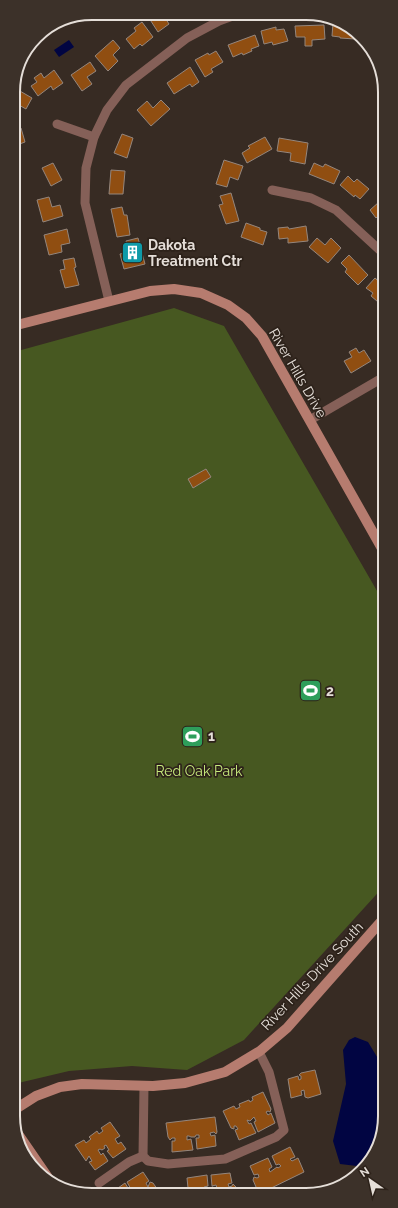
<svg xmlns="http://www.w3.org/2000/svg" width="398" height="1208" font-family="Raleway,sans-serif">
  <style>
    .green { fill: #475821 }
    .water { fill: #010542 }
    .building { fill: #904e11; stroke: #94867d }
    .lines { fill: none; stroke-linecap: round; stroke-linejoin: round }
    .street { stroke: #856058; stroke-width: 9 }
    .secondary { stroke: #b67c6f; stroke-width: 10 }
    .labels { text-anchor: middle; stroke-width: 3.5; stroke-linejoin: round; paint-order: stroke }
    .poi-label { font-size: 14px; font-weight: bold; fill: #e5ded8; stroke: #2d221a; text-anchor: start }
    .street-label { font-size: 14px; fill: #e5ded8; stroke: #2d221a }
    .park-label { font-size: 14px; fill: #c6e97c; stroke: #2d221a }
    .rim { fill: none; stroke: #e5ded8; stroke-width: 2 }
  </style>
  <rect width="100%" height="100%" fill="#372b23"/>
  <polygon class="green" points="174,308 224,326 384,603 385,885 244,1040 187,1070 132,1066 69,1071 14,1084 14,657 21,643 14,550 14,352"/>
  <g class="water">
    <polygon points="69,40 74,47 59,57 54,50"/>
    <polygon points="355,1037 368,1042 385,1070 385,1121 369,1160 361,1162 357,1166 340,1164 333,1141 346,1084 343,1050 349,1040"/>
  </g>
  <g class="building">
    <polygon points="149,13 168,14 164,16 169,24 158,32 147,15"/>
    <polygon points="142,22 153,37 142,46 140,44 134,49 126,39 136,31 134,28"/>
    <polygon points="333,23 338,23 355,33 355,39 340,38 340,37 332,36"/>
    <polygon points="324,25 325,39 312,40 312,46 305,46 305,37 296,37 295,26"/>
    <polygon points="276,27 276,30 284,29 288,41 273,45 272,42 264,44 261,31"/>
    <polygon points="255,35 259,46 251,49 252,51 243,55 242,53 233,57 228,45"/>
    <polygon points="113,40 120,48 113,55 118,61 108,71 95,56"/>
    <polygon points="216,51 223,62 211,69 213,72 205,77 195,60 208,53 209,55"/>
    <polygon points="90,62 96,71 87,77 92,84 82,91 71,75"/>
    <polygon points="190,67 199,82 192,87 190,84 174,94 167,83"/>
    <polygon points="54,70 63,83 53,90 51,86 38,96 31,86 37,82 34,78 41,73 44,78"/>
    <polygon points="13,87 32,98 26,109 17,104 13,109"/>
    <polygon points="161,100 170,109 151,126 137,110 147,101 153,108"/>
    <polygon points="21,128 25,142 17,145 20,157 13,159 13,131"/>
    <polygon points="122,134 133,138 127,158 114,153"/>
    <polygon points="265,137 272,149 247,163 242,153 250,148 248,146"/>
    <polygon points="279,138 308,143 305,164 290,161 291,153 277,151"/>
    <polygon points="224,160 243,166 238,180 230,177 227,187 216,184"/>
    <polygon points="53,163 62,180 51,186 42,168"/>
    <polygon points="314,163 323,167 325,164 340,171 334,184 309,174"/>
    <polygon points="111,170 125,171 123,194 109,194"/>
    <polygon points="348,176 354,182 357,179 369,189 360,199 355,195 354,197 340,185"/>
    <polygon points="231,193 239,221 226,224 219,205 223,204 220,196"/>
    <polygon points="49,197 52,207 60,205 63,216 43,222 37,200"/>
    <polygon points="379,202 384,207 384,222 378,216 376,218 370,210"/>
    <polygon points="122,207 124,215 127,215 130,235 117,237 111,209"/>
    <polygon points="246,223 260,228 260,230 267,232 263,245 241,237"/>
    <polygon points="306,226 308,241 288,243 288,238 279,239 278,228 288,227 289,229"/>
    <polygon points="67,229 70,243 61,245 62,252 49,255 44,235"/>
    <polygon points="138,238 145,264 124,269 120,254 129,252 126,241"/>
    <polygon points="317,238 325,245 331,238 341,248 328,263 309,247"/>
    <polygon points="349,255 368,275 358,285 345,272 347,269 341,263"/>
    <polygon points="74,258 76,267 74,268 79,285 65,288 60,270 65,269 63,260"/>
    <polygon points="375,278 382,284 381,286 384,287 384,307 371,296 373,293 366,288"/>
    <polygon points="356,348 359,353 364,350 371,361 351,373 344,361 352,357 349,352"/>
    <polygon points="206,469 211,477 193,488 188,479"/>
    <polygon points="315,1070 321,1094 308,1098 305,1097 304,1090 301,1091 302,1095 291,1098 288,1079 298,1076 299,1080 301,1079 301,1076 299,1075 301,1073"/>
    <polygon points="263,1092 271,1109 270,1112 268,1111 266,1112 268,1115 271,1113 275,1123 258,1132 254,1122 256,1121 254,1117 250,1121 247,1120 249,1124 251,1123 256,1133 239,1140 235,1130 238,1129 236,1126 234,1126 234,1129 231,1128 223,1111 234,1106 236,1109 240,1107 239,1104 249,1100 250,1102 253,1100 252,1097"/>
    <polygon points="215,1117 217,1132 216,1134 214,1132 210,1133 211,1136 215,1135 216,1146 197,1149 196,1138 199,1138 199,1135 196,1135 195,1137 191,1137 189,1136 187,1136 187,1140 191,1139 193,1150 172,1152 172,1141 175,1141 175,1138 172,1138 170,1140 168,1137 166,1123"/>
    <polygon points="110,1122 120,1136 115,1139 118,1144 121,1142 126,1149 113,1158 107,1151 109,1150 106,1145 104,1146 105,1148 102,1150 100,1149 98,1150 101,1155 103,1153 108,1161 95,1170 89,1162 92,1161 89,1156 86,1161 75,1145 84,1140 86,1143 91,1139 89,1137 97,1131 99,1134 103,1131 101,1128"/>
    <polygon points="290,1147 295,1157 290,1159 292,1161 298,1158 304,1172 259,1194 253,1180 254,1177 257,1178 259,1177 258,1174 254,1175 250,1166 268,1158 272,1167 269,1169 270,1172 277,1167 278,1168 281,1166 279,1164 276,1165 272,1156"/>
    <polygon points="143,1172 149,1181 146,1183 148,1187 150,1182 153,1183 160,1193 136,1193 134,1190 132,1191 127,1182"/>
    <polygon points="230,1173 232,1183 228,1184 229,1187 232,1186 233,1184 236,1187 236,1193 186,1193 188,1190 190,1191 193,1191 192,1188 188,1188 187,1178 207,1175 208,1186 204,1187 204,1189 213,1187 215,1189 217,1188 216,1185 212,1186 211,1175"/>
    <polygon points="125,1183 131,1193 111,1193"/>
  </g>
  <g class="lines">
    <g class="street">
      <polyline points="57,124 94,137"/>
      <polyline points="272,190 311,198 336,210 384,254"/>
      <polyline points="109,301 85,203 86,168 94,137 107,110 126,85 187,38 219,21 238,14"/>
      <polyline points="310,420 384,377"/>
      <polyline points="144,1086 143,1156 148,1161 168,1164 225,1159 276,1137 284,1130 269,1072 259,1052"/>
      <polyline points="99,1183 129,1162 143,1156"/>
    </g>
    <g class="secondary">
      <polyline points="13,326 150,291 174,289 201,293 228,305 246,318 262,336 384,552"/>
      <polyline points="14,1110 36,1096 60,1087 82,1084 153,1086 185,1083 225,1072 260,1051 287,1028 385,917"/>
      <polyline points="14,1128 49,1179"/>
    </g>
  </g>
  <defs>
    <symbol id="building-square" viewBox="-11 -11 22 22"><rect x="-9" y="-9" width="18" height="18" rx="4" fill="#0f9aa8" stroke="#2d221a"/><path d="M-4-6H4V6H1V3H-1V6H-4ZM-2.5-4.3h1.7v1.8h-1.7ZM.8-4.3h1.7v1.8H.8ZM-2.5-1h1.7V.8h-1.7ZM.8-1h1.7V.8H.8Z" fill="#fff"/></symbol>
    <symbol id="stadium-square" viewBox="-11 -11 22 22"><rect x="-9" y="-9" width="18" height="18" rx="4" fill="#2e9e5b" stroke="#2d221a"/><path d="M0-5a6.5 5 0 1 0 0 10a6.5 5 0 1 0 0-10ZM-3.5-1.8h7v3.6h-7Z" fill="#fff"/></symbol>
  </defs>
  <g fill-rule="evenodd">
    <use href="#building-square" x="120" y="240" width="25" height="25"/>
    <use href="#stadium-square" x="298" y="678" width="25" height="25"/>
    <use href="#stadium-square" x="180" y="724" width="25" height="25"/>
  </g>
  <g class="labels">
    <g class="poi-label">
      <text x="148" y="250">Dakota<tspan x="148" dy="16">Treatment Ctr</tspan></text>
      <text x="326" y="696">2</text>
      <text x="208" y="741">1</text>
    </g>
    <g class="street-label">
      <text transform="translate(298 373) rotate(60)" y="5">River Hills Drive</text>
      <text transform="translate(312 976) rotate(-47)" y="5">River Hills Drive South</text>
    </g>
    <g class="park-label">
      <text x="199" y="776">Red Oak Park</text>
    </g>
  </g>
  <path d="M0 0H398V1208H0ZM92 20H306A72 72 0 0 1 378 92V1116A72 72 0 0 1 306 1188H92A72 72 0 0 1 20 1116V92A72 72 0 0 1 92 20Z" fill="#3c3129" fill-rule="evenodd"/>
  <path class="rim" d="M92 20H306A72 72 0 0 1 378 92V1116A72 72 0 0 1 306 1188H92A72 72 0 0 1 20 1116V92A72 72 0 0 1 92 20Z"/>
  <g transform="translate(370 1180) rotate(326)" stroke="#2d221a" stroke-width="3" paint-order="stroke">
  <path d="M0-3L7 15L0 10L-7 15Z" fill="#e5ded8"/>
  <text y="-6" font-size="11" font-weight="bold" text-anchor="middle" fill="#e5ded8">N</text>
  </g>
</svg>
